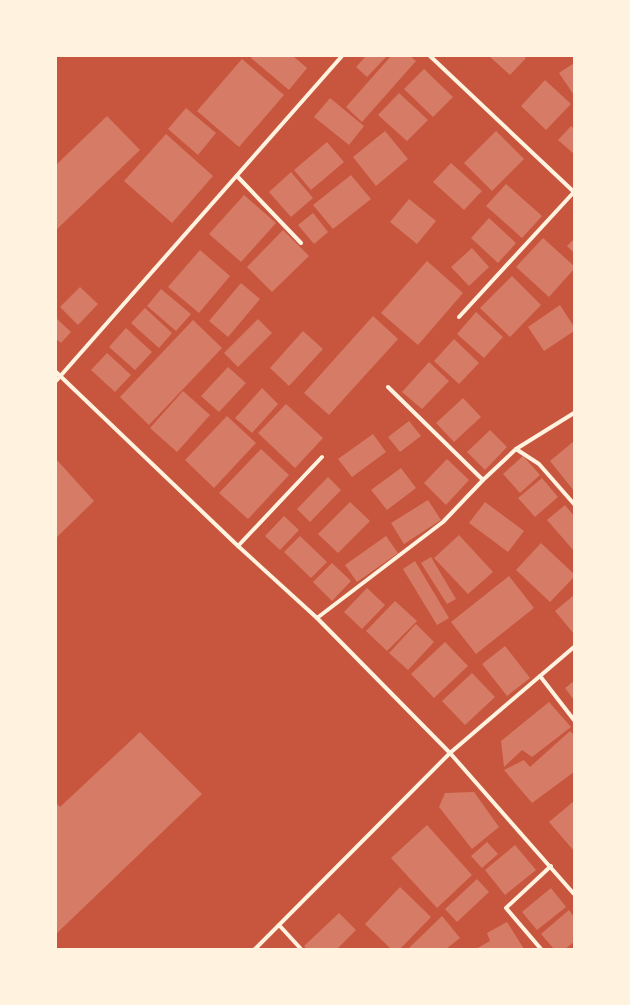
<svg xmlns="http://www.w3.org/2000/svg" width="630" height="1005" font-family="'IBM Plex Sans',sans-serif">
  <style>
    .building { fill: #d67c66 }
    .lines { fill: none; stroke-linecap: round; stroke-linejoin: round }
    .minor { stroke: #fff3e0; stroke-width: 4 }
  </style>
  <rect width="100%" height="100%" fill="#c8553d"/>
  <g class="building">
    <polygon points="252,56 293,56 307,68 289,90 251,58"/>
    <polygon points="366,56 387,56 367,77 356,67"/>
    <polygon points="391,56 410,56 416,61 362,122 346,107"/>
    <polygon points="489,56 524,56 526,58 510,75"/>
    <polygon points="242,59 284,95 239,147 197,111"/>
    <polygon points="574,63 574,95 559,73"/>
    <polygon points="424,69 453,97 433,117 404,89"/>
    <polygon points="545,80 571,104 546,130 521,106"/>
    <polygon points="399,93 428,120 407,141 378,115"/>
    <polygon points="330,98 364,126 349,145 314,117"/>
    <polygon points="186,108 216,133 198,155 168,129"/>
    <polygon points="107,116 140,150 56,230 56,165"/>
    <polygon points="571,126 574,129 574,154 558,140"/>
    <polygon points="385,131 408,159 376,186 353,157"/>
    <polygon points="496,131 524,159 492,191 464,163"/>
    <polygon points="166,134 213,176 172,223 124,181"/>
    <polygon points="327,142 344,162 311,190 294,170"/>
    <polygon points="451,163 482,191 464,210 433,182"/>
    <polygon points="291,172 313,198 291,217 269,192"/>
    <polygon points="351,175 371,199 333,229 313,205"/>
    <polygon points="506,184 542,216 522,238 486,206"/>
    <polygon points="244,195 276,223 241,262 209,234"/>
    <polygon points="409,199 436,221 417,244 390,222"/>
    <polygon points="313,213 328,232 314,244 298,225"/>
    <polygon points="489,218 516,243 498,263 471,238"/>
    <polygon points="283,230 309,256 272,292 247,267"/>
    <polygon points="543,238 574,266 574,269 549,297 516,267"/>
    <polygon points="574,239 574,253 567,246"/>
    <polygon points="472,248 489,267 469,286 451,267"/>
    <polygon points="200,250 230,276 199,313 168,287"/>
    <polygon points="427,261 463,293 418,345 381,313"/>
    <polygon points="512,276 541,305 510,337 480,308"/>
    <polygon points="241,283 260,299 228,337 209,321"/>
    <polygon points="80,287 98,304 78,325 60,307"/>
    <polygon points="161,289 191,314 176,331 147,306"/>
    <polygon points="560,305 574,327 574,331 544,351 528,327"/>
    <polygon points="145,308 172,333 159,348 131,323"/>
    <polygon points="476,312 503,337 484,358 457,334"/>
    <polygon points="373,316 398,339 329,415 304,393"/>
    <polygon points="56,318 71,332 61,343 56,339"/>
    <polygon points="258,319 272,333 238,367 224,353"/>
    <polygon points="193,320 222,348 149,425 120,397"/>
    <polygon points="126,328 152,352 135,370 109,347"/>
    <polygon points="303,331 323,349 289,386 270,368"/>
    <polygon points="454,339 479,363 459,384 434,361"/>
    <polygon points="107,353 131,375 115,392 91,370"/>
    <polygon points="429,362 449,381 422,409 402,392"/>
    <polygon points="228,367 246,383 219,412 201,396"/>
    <polygon points="262,388 278,404 252,433 235,418"/>
    <polygon points="183,391 210,415 177,452 150,428"/>
    <polygon points="463,398 481,417 454,442 436,423"/>
    <polygon points="286,404 323,438 295,468 258,433"/>
    <polygon points="227,416 256,443 214,488 185,460"/>
    <polygon points="409,421 421,436 400,452 388,437"/>
    <polygon points="490,430 507,447 485,470 467,452"/>
    <polygon points="373,434 386,452 352,477 338,459"/>
    <polygon points="574,441 574,491 550,461"/>
    <polygon points="261,449 289,475 248,519 219,493"/>
    <polygon points="523,456 540,475 520,493 503,474"/>
    <polygon points="56,459 94,501 56,538"/>
    <polygon points="447,459 469,480 446,505 424,483"/>
    <polygon points="401,468 416,488 387,510 371,490"/>
    <polygon points="328,477 341,490 310,522 297,509"/>
    <polygon points="542,478 558,497 535,517 518,498"/>
    <polygon points="428,500 441,520 404,544 391,523"/>
    <polygon points="350,502 370,521 338,553 318,534"/>
    <polygon points="485,502 524,531 508,552 469,523"/>
    <polygon points="565,505 574,516 574,551 547,520"/>
    <polygon points="284,516 299,530 280,550 265,536"/>
    <polygon points="459,535 493,572 468,594 434,558"/>
    <polygon points="300,536 327,562 311,578 284,552"/>
    <polygon points="386,536 398,553 357,582 345,565"/>
    <polygon points="541,543 574,574 574,577 550,602 516,570"/>
    <polygon points="431,557 456,599 447,604 421,563"/>
    <polygon points="415,561 449,618 437,625 403,569"/>
    <polygon points="332,563 351,581 332,601 313,582"/>
    <polygon points="509,576 534,608 476,654 451,622"/>
    <polygon points="367,588 385,605 362,629 344,612"/>
    <polygon points="574,595 574,634 555,611"/>
    <polygon points="395,601 417,621 387,651 366,631"/>
    <polygon points="416,624 434,642 408,670 389,653"/>
    <polygon points="445,642 468,666 434,698 411,674"/>
    <polygon points="505,646 530,678 507,696 482,664"/>
    <polygon points="472,673 495,697 465,725 442,701"/>
    <polygon points="574,681 574,700 565,688"/>
    <polygon points="549,702 571,727 532,757 522,750 504,767 501,741"/>
    <polygon points="570,731 574,735 574,772 532,803 504,770 524,760 530,767"/>
    <polygon points="140,732 202,794 56,934 56,803 60,807"/>
    <polygon points="474,792 499,827 472,849 439,807 445,793"/>
    <polygon points="574,801 574,851 549,822"/>
    <polygon points="427,825 472,875 437,908 391,858"/>
    <polygon points="487,842 498,854 482,868 471,856"/>
    <polygon points="515,845 536,870 505,895 485,870"/>
    <polygon points="477,879 489,892 457,922 445,909"/>
    <polygon points="400,887 431,917 400,949 391,949 365,924"/>
    <polygon points="551,888 566,907 537,930 522,912"/>
    <polygon points="569,910 574,917 574,942 565,949 554,949 541,934"/>
    <polygon points="339,913 356,930 337,949 307,949 304,946"/>
    <polygon points="442,916 460,938 446,949 408,949"/>
    <polygon points="507,922 524,949 476,949 490,941 487,933"/>
  </g>
  <g class="lines">
    <g class="minor">
      <polyline points="430,56 574,192 459,317"/>
      <polyline points="237,176 301,243"/>
      <polyline points="56,372 238,546 317,618 450,753 574,894"/>
      <polyline points="56,381 342,56"/>
      <polyline points="388,387 483,480"/>
      <polyline points="516,449 539,464 574,504"/>
      <polyline points="238,546 322,457"/>
      <polyline points="317,618 443,522 483,480 516,449 574,413"/>
      <polyline points="540,676 574,720"/>
      <polyline points="279,925 301,949"/>
      <polyline points="255,949 450,753 574,647"/>
      <polyline points="541,949 506,908 551,866"/>
    </g>
  </g>
  <rect width="630" height="1005" fill="none" stroke="#fff3e0" stroke-width="114"/>
</svg>
